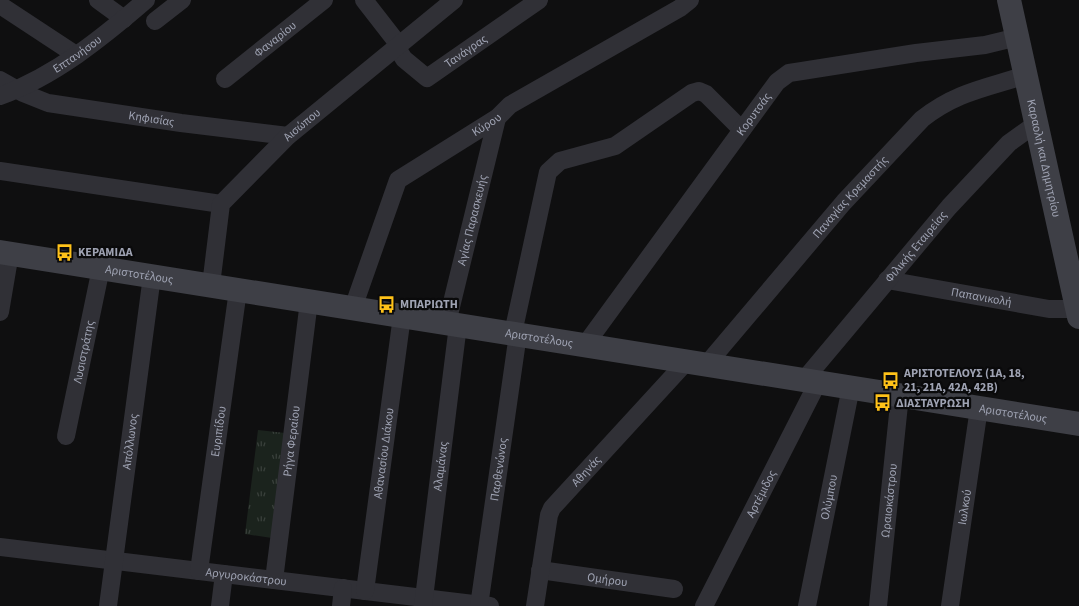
<svg xmlns="http://www.w3.org/2000/svg" width="1079" height="606" font-family="'Source Sans 3',sans-serif">
  <style>
    .grass { fill: url(#grass-tufts) }
    .lines { fill: none; stroke-linecap: round; stroke-linejoin: round }
    .minor { stroke: #303036; stroke-width: 18 }
    .secondary { stroke: #3e3f46; stroke-width: 24 }
    .labels { text-anchor: middle; stroke-width: 4.5; stroke-linejoin: round; paint-order: stroke }
    .street-label { font-size: 12px; fill: #9fa3b3; stroke: #0a0a0b }
    .poi-label { font-size: 12px; font-weight: bold; fill: #9fa3b3; stroke: #0a0a0b; text-anchor: start }
  </style>
  <defs>
    <pattern id="grass-tufts" width="24" height="20" patternUnits="userSpaceOnUse" patternTransform="scale(1.25)"><rect width="24" height="20" fill="#1b231d"/><path d="M3 7l-1-3M5 7V3M7 7l1-3M15 17l-1-3M17 17v-4M19 17l1-3" fill="none" stroke="#39403b"/></pattern>
  </defs>
  <rect width="100%" height="100%" fill="#0f0f10"/>
  <polygon class="grass" points="258,430 285,433 272,538 245,534"/>
  <g class="lines">
    <g class="minor">
      <polyline points="98,0 124,19"/>
      <polyline points="364,0 399,45"/>
      <polyline points="0,5 76,55"/>
      <polyline points="155,21 182,0"/>
      <path id="s1" d="M397 48 404 59 427 78 539 0"/>
      <path id="s2" d="M225 79 324 0"/>
      <path id="s3" d="M0 80 23 93 48 103 181 123 288 136"/>
      <path id="s4" d="M0 96C55 76 102 38 146 0"/>
      <polyline points="0,171 221,204"/>
      <path id="s5" d="M887 280 1049 309H1066L1079 307"/>
      <path id="s6" d="M211 285 221 204 288 136 454 0"/>
      <path id="s7" d="M353 308 398 180 497 118 510 105 680 8 690 0"/>
      <polyline points="0,312 10,253"/>
      <path id="s8" d="M447 323 497 118"/>
      <polyline points="513,333 548,172 560,161 615,146 692,93 699,91 706,94 742,130"/>
      <path id="s9" d="M585 345 777 82 789 73 802 71 916 53 985 45 1018 37"/>
      <path id="s10" d="M707 364 844 202 922 119C956 92 986 88 1026 75"/>
      <path id="s11" d="M804 380 949 207 1009 143 1037 123"/>
      <path id="s12" d="M66 436 101 268"/>
      <path id="s13" d="M0 547 490 606"/>
      <path id="s14" d="M540 570 674 589"/>
      <path id="s15" d="M199 571 238 290"/>
      <path id="s16" d="M274 580 309 301"/>
      <path id="s17" d="M365 591 402 316"/>
      <path id="s18" d="M108 606 152 276"/>
      <polyline points="220,606 224,574"/>
      <polyline points="341,606 343,588"/>
      <path id="s19" d="M423 606 458 325"/>
      <path id="s20" d="M479 606 518 334"/>
      <path id="s21" d="M535 606 549 515 552 508 687 361"/>
      <path id="s22" d="M704 606 818 382"/>
      <path id="s23" d="M807 606 851 387"/>
      <path id="s24" d="M878 606 900 395"/>
      <path id="s25" d="M950 606 979 408"/>
    </g>
    <g class="secondary">
      <path id="s26" d="M1009 0 1079 317"/>
      <path id="s27" d="M0 252 1079 424"/>
    </g>
  </g>
  <defs>
    <symbol id="bus-bare" viewBox="-9 -9 18 18"><path d="M-5-6H5V4H4V6H2V4H-2V6H-4V4H-5ZM-3.5-4V0h7V-4ZM-3.5 1.2v1.5H-2V1.2ZM2 1.2v1.5H3.5V1.2Z" fill="#ffc219" stroke="#0a0a0b" stroke-width="2.5" paint-order="stroke"/></symbol>
  </defs>
  <g fill-rule="evenodd">
    <use href="#bus-bare" x="52" y="240" width="25" height="25"/>
    <use href="#bus-bare" x="374" y="292" width="25" height="25"/>
    <use href="#bus-bare" x="878" y="368" width="25" height="25"/>
    <use href="#bus-bare" x="870" y="390" width="25" height="25"/>
  </g>
  <g class="labels">
    <g class="street-label">
      <text dy="4" stroke="none"><textPath href="#s2" startOffset="64">Φαναρίου</textPath></text>
      <text dy="4" stroke="none"><textPath href="#s1" startOffset="90">Τανάγρας</textPath></text>
      <text dy="4" stroke="none"><textPath href="#s4" startOffset="88">Επτανήσου</textPath></text>
      <text dy="4" stroke="none"><textPath href="#s9" startOffset="286">Κορυτσάς</textPath></text>
      <text dy="4" stroke="none"><textPath href="#s3" startOffset="158">Κηφισίας</textPath></text>
      <text dy="4" stroke="none"><textPath href="#s7" startOffset="240">Κύρου</textPath></text>
      <text dy="4" stroke="none"><textPath href="#s6" startOffset="195">Αισώπου</textPath></text>
      <text dy="4" stroke="none"><textPath href="#s26" startOffset="162">Καραολή και Δημητρίου</textPath></text>
      <text dy="4" stroke="none"><textPath href="#s10" startOffset="220">Παναγίας Κρεμαστής</textPath></text>
      <text dy="4" stroke="none"><textPath href="#s8" startOffset="106">Αγίας Παρασκευής</textPath></text>
      <text dy="4" stroke="none"><textPath href="#s11" startOffset="174">Φιλικής Εταιρείας</textPath></text>
      <text dy="4" stroke="none"><textPath href="#s27" startOffset="141">Αριστοτέλους</textPath></text>
      <text dy="4" stroke="none"><textPath href="#s5" startOffset="96">Παπανικολή</textPath></text>
      <text dy="4" stroke="none"><textPath href="#s27" startOffset="546">Αριστοτέλους</textPath></text>
      <text dy="4" stroke="none"><textPath href="#s12" startOffset="86">Λυσιστράτης</textPath></text>
      <text dy="4" stroke="none"><textPath href="#s27" startOffset="1026">Αριστοτέλους</textPath></text>
      <text dy="4" stroke="none"><textPath href="#s15" startOffset="141">Ευριπίδου</textPath></text>
      <text dy="4" stroke="none"><textPath href="#s18" startOffset="166">Απόλλωνος</textPath></text>
      <text dy="4" stroke="none"><textPath href="#s16" startOffset="140">Ρήγα Φεραίου</textPath></text>
      <text dy="4" stroke="none"><textPath href="#s17" startOffset="139">Αθανασίου Διάκου</textPath></text>
      <text dy="4" stroke="none"><textPath href="#s19" startOffset="141">Αλαμάνας</textPath></text>
      <text dy="4" stroke="none"><textPath href="#s20" startOffset="138">Παρθενώνος</textPath></text>
      <text dy="4" stroke="none"><textPath href="#s21" startOffset="150">Αθηνάς</textPath></text>
      <text dy="4" stroke="none"><textPath href="#s22" startOffset="126">Αρτέμιδος</textPath></text>
      <text dy="4" stroke="none"><textPath href="#s23" startOffset="111">Ολύμπου</textPath></text>
      <text dy="4" stroke="none"><textPath href="#s24" startOffset="106">Ωραιοκάστρου</textPath></text>
      <text dy="4" stroke="none"><textPath href="#s25" startOffset="100">Ιωλκού</textPath></text>
      <text dy="4" stroke="none"><textPath href="#s13" startOffset="248">Αργυροκάστρου</textPath></text>
      <text dy="4" stroke="none"><textPath href="#s14" startOffset="68">Ομήρου</textPath></text>
    </g>
    <g class="poi-label">
      <text x="78" y="256">ΚΕΡΑΜΙΔΑ</text>
      <text x="400" y="308">ΜΠΑΡΙΩΤΗ</text>
      <text x="904" y="377">ΑΡΙΣΤΟΤΕΛΟΥΣ (1Α, 18,<tspan x="904" dy="14">21, 21Α, 42Α, 42Β)</tspan></text>
      <text x="896" y="407">ΔΙΑΣΤΑΥΡΩΣΗ</text>
    </g>
  </g>
</svg>
